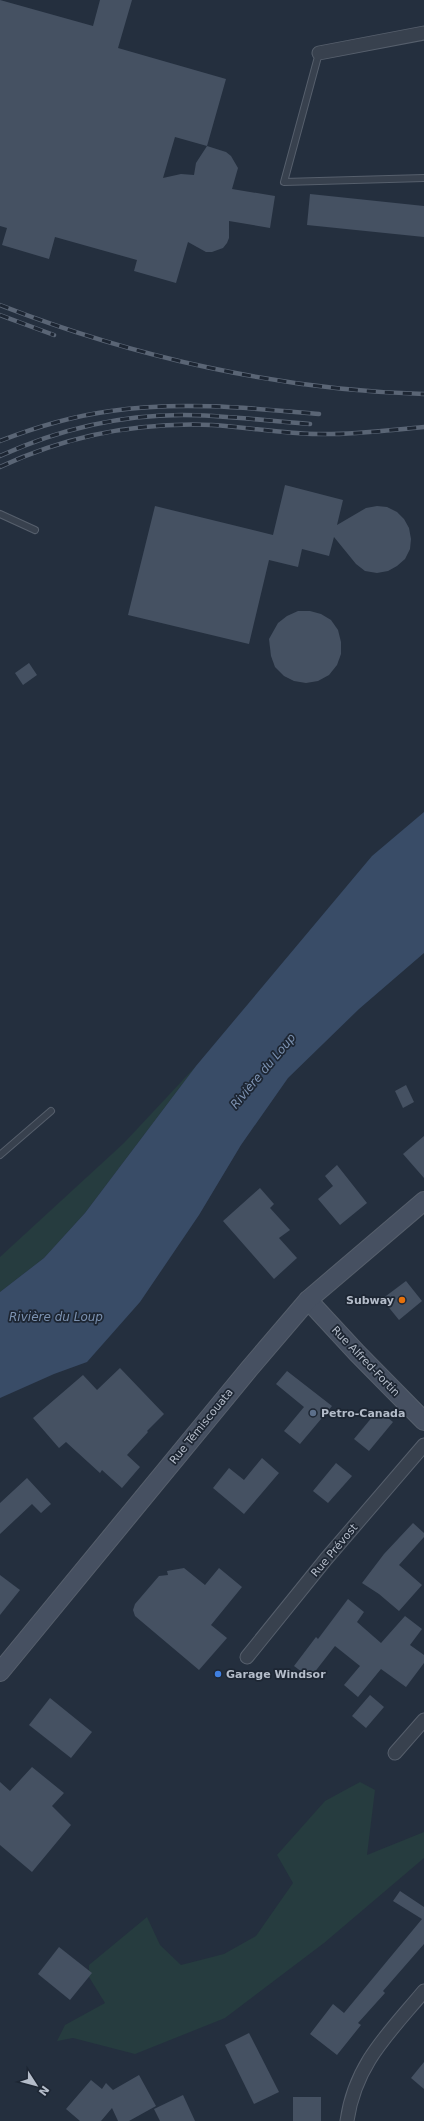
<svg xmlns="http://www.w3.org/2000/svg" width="424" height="2121" font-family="'DejaVu Sans',sans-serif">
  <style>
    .green { fill: #263c3f }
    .water { fill: #394c67 }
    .building { fill: #455162 }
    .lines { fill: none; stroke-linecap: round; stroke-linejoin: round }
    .lane-casing { stroke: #565f6c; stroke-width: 8 }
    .street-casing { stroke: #565f6c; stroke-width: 15 }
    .secondary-casing { stroke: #565f6c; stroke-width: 20 }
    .lane { stroke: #38414e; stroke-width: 6 }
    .street { stroke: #38414e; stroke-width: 13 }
    .secondary { stroke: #465061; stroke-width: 18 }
    .rail-casing { stroke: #5a6575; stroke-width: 4.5 }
    .rail { stroke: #1d2633; stroke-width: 3; stroke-dasharray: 9; stroke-linecap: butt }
    .food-dot { fill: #e8710a; stroke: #1d2633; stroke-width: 1.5 }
    .service-dot { fill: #5c6f8a; stroke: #1d2633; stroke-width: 1.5 }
    .shop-dot { fill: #3f7fe0; stroke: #1d2633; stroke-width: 1.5 }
    .labels { text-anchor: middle; stroke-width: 3.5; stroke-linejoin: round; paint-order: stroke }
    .poi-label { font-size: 11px; font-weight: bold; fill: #b4bcc9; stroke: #1d2633; text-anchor: start }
    .street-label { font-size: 11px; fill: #b4bcc9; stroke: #1d2633 }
    .water-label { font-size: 12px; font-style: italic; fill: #7c92b1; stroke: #1d2633 }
  </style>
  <rect width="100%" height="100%" fill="#242f3e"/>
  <g class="green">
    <polygon points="196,1066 85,1213 44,1258 0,1292 0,1257 124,1143"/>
    <polygon points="360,1782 375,1790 367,1855 424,1832 424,1858 324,1943 225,2018 135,2054 73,2038 57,2041 65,2025 105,2003 89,1977 89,1965 147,1917 160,1945 181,1965 224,1954 256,1936 293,1883 277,1855 325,1801"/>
  </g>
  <polygon class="water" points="424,812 424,953 359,1009 288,1078 241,1145 199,1215 140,1302 87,1362 54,1374 0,1398 0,1292 44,1258 85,1213 196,1066 372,856"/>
  <g class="building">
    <polygon points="0,0 93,26 100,0 132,0 118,48 226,79 207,146 175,137 163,178 181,174 194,175 196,163 207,146 226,152 231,156 238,168 232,189 275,196 270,228 229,221 229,238 227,243 223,248 212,252 206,252 188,242 176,283 134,271 137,260 55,237 49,259 2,245 7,228 0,226"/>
    <polygon points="310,194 424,206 424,237 307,225"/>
    <polygon points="285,485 343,500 337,525 366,508 377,506 387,507 397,512 404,519 409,528 411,539 410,549 405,559 397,566 388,571 377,573 365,571 356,564 334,537 329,556 302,549 298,567 269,560 249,644 128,615 155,506 273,535"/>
    <polygon points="298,611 310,611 321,614 331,620 338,630 341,642 341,654 337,665 329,675 318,681 306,683 294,681 284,676 275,667 271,656 269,639 278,623 287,616"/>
    <polygon points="29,663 37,675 23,685 15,673"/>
    <polygon points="406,1085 414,1102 403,1108 395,1091"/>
    <polygon points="424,1136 424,1178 403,1154"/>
    <polygon points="337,1165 367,1203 340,1225 318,1199 333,1186 325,1176"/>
    <polygon points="260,1188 274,1204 270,1208 290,1230 279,1238 297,1258 274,1279 223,1221"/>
    <polygon points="406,1281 422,1301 399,1320 382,1299"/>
    <polygon points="120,1368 164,1414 147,1431 148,1432 127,1455 140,1467 122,1488 102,1470 100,1473 66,1442 59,1448 33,1418 83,1375 97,1390"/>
    <polygon points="287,1371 332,1406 300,1444 284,1431 304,1407 276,1384"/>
    <polygon points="378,1410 393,1422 369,1451 354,1439"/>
    <polygon points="262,1458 279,1473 244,1514 213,1488 229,1468 244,1480"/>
    <polygon points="336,1463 352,1476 328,1503 313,1491"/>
    <polygon points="27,1478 51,1504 41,1513 32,1504 0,1534 0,1503"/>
    <polygon points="413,1523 424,1533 424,1537 399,1565 422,1585 399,1611 379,1594 362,1583 384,1554"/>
    <polygon points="184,1568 205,1585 219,1568 242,1587 211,1625 227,1638 199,1670 135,1616 133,1610 135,1604 159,1576 168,1575 167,1571"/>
    <polygon points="0,1575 20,1590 0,1615"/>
    <polygon points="348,1599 364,1612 357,1622 381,1643 405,1616 422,1629 410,1645 424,1655 424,1663 406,1687 381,1669 358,1697 344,1685 360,1666 335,1646 310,1678 294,1666 316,1637 318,1639"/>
    <polygon points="370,1695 384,1707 366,1728 352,1716"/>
    <polygon points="50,1698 92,1732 71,1758 29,1725"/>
    <polygon points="32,1767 64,1793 52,1806 71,1825 32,1872 0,1845 0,1782 10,1791"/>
    <polygon points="400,1891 424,1907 424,1944 383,1991 385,1993 358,2023 361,2025 337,2055 310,2034 333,2004 344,2013 422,1919 393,1901"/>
    <polygon points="59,1947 92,1973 70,2000 38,1974"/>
    <polygon points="249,2033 279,2092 254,2104 225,2045"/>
    <polygon points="424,2062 424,2089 411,2078"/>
    <polygon points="139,2075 156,2106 129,2121 118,2121 112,2108 101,2121 80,2121 66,2109 91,2080 102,2089 106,2083 113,2090"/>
    <polygon points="183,2095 195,2121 160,2121 154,2109"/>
    <rect x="293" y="2097" width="28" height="24"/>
  </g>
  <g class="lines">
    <defs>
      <g id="lane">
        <polyline points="319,53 284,182 424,178"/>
        <polyline points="0,514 35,530"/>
        <polyline points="0,1155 51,1111"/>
      </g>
      <g id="street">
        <polyline points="319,53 424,33"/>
        <polyline points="247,1657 326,1559 424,1445"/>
        <polyline points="395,1753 424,1720"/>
        <path d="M347 2121C355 2064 389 2033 424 1991"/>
      </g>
      <g id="secondary">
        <polyline points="308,1300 357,1353 424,1421"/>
        <polyline points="0,1672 249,1369 308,1300 424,1201"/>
      </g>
    </defs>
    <use href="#lane" class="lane-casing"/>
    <use href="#street" class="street-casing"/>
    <use href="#secondary" class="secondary-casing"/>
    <use href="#lane" class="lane"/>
    <use href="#street" class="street"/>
    <use href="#secondary" class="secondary"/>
    <defs>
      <g id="rail">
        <path d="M0 305C134 357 280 390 424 394"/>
        <polyline points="0,315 54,335"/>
        <path d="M0 441C36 427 73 416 111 411 180 401 251 408 319 414"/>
        <path d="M0 456C57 430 119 415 182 415 225 415 267 421 310 424"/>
        <path d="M0 467C66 436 139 422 212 425 248 427 283 434 318 434 353 435 389 430 424 427"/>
      </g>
    </defs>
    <use href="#rail" class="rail-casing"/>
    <use href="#rail" class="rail"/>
  </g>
  <circle class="food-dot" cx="402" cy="1300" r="4"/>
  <circle class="service-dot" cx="313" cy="1413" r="4"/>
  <circle class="shop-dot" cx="218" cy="1674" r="4"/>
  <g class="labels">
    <g class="poi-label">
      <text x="394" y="1304" text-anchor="end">Subway</text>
      <text x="321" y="1417">Petro-Canada</text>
      <text x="226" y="1678">Garage Windsor</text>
    </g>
    <g class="street-label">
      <text transform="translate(366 1361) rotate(46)" y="4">Rue Alfred-Fortin</text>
      <text transform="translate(201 1426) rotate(-51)" y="4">Rue Témiscouata</text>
      <text transform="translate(334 1550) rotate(-50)" y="4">Rue Prévost</text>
    </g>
    <g class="water-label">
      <text transform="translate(263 1071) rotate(-50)" y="4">Rivière du Loup</text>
      <text x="56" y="1321">Rivière du Loup</text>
    </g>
  </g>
  <g transform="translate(36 2085) rotate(126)" stroke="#1d2633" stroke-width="3" paint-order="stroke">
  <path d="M0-3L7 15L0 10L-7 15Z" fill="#b4bcc9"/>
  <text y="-6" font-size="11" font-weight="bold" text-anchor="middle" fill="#b4bcc9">N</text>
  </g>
</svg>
